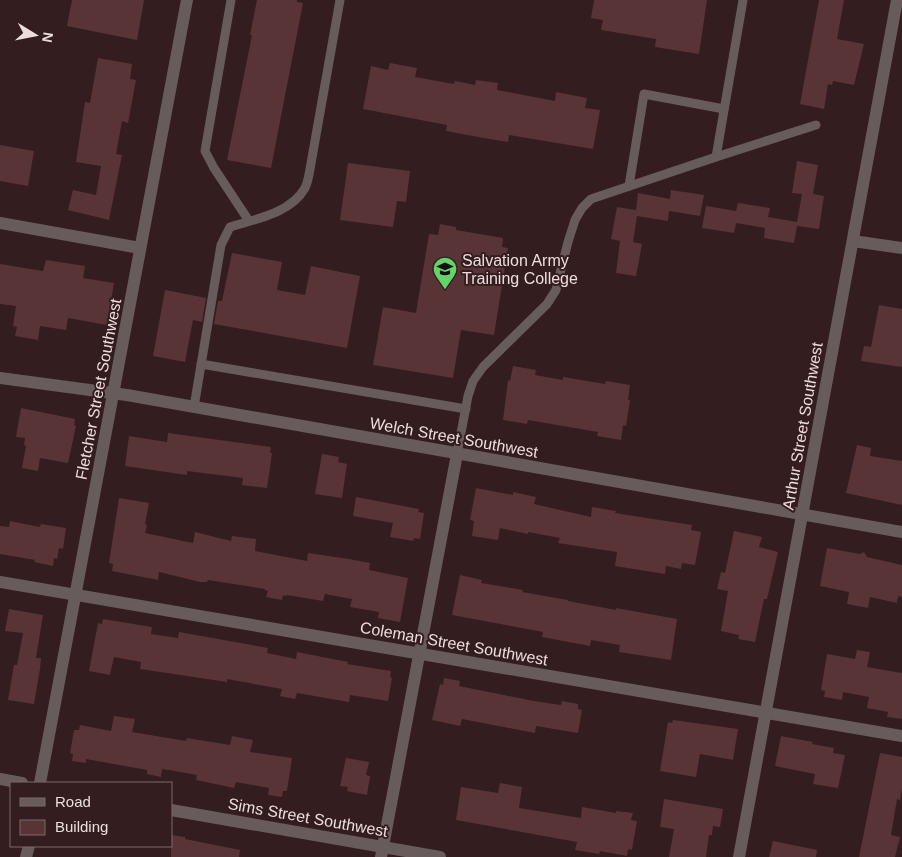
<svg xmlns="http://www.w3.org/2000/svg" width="902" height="857" font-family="Arial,sans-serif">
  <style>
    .building { fill: #583436 }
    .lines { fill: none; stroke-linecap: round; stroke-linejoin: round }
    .lane { stroke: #685b5b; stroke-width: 9 }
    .street { stroke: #685b5b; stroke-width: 12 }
    .labels { text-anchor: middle; stroke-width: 4; stroke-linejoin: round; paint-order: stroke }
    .poi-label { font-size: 16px; fill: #ecdcdc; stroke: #341d1e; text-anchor: start }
    .street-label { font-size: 16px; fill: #ecdcdc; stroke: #341d1e }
  </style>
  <rect width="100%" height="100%" fill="#341d1e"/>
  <g class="building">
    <polygon points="72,0 144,0 137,40 67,26"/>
    <polygon points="257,0 297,0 297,2 303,3 271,168 227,160 252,35 250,35"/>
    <polygon points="594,0 707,0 699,54 655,47 656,39 601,30 603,20 591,18"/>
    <polygon points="819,0 844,0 837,39 864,44 854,85 833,81 832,85 828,84 824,109 800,104"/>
    <polygon points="98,58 132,64 130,79 136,80 128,123 122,121 116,154 122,155 109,220 68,210 73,190 96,195 101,166 76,162 85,102 90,103"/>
    <polygon points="390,63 417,68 415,77 454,84 455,81 475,85 476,80 498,83 497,90 555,101 556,92 587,98 585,108 600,110 593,149 509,135 508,142 484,138 446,131 447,125 363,109 371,66 388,70"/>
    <polygon points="0,145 34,151 28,186 0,181"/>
    <polygon points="797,161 818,165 813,194 824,196 819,229 797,226 794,243 764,238 765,228 736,223 734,233 702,228 706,206 736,211 738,203 770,208 768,217 797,222 802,194 792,193"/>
    <polygon points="348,163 410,171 406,202 397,201 393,227 340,220"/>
    <polygon points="671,190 704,195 700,216 669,211 668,221 637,216 633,242 642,244 636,276 616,273 620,241 611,239 617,207 636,210 638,193 670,199"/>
    <polygon points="440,224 456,227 456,230 503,238 502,247 508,248 494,335 461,330 453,378 373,365 383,307 416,313 429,234 438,235"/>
    <polygon points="232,253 282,262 277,290 305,295 311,266 360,276 347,348 214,324 218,301 222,301"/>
    <polygon points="46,260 85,266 83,278 114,283 107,325 68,318 66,330 40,326 38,340 15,336 17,327 13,326 16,306 0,304 0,264 43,271"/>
    <polygon points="165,290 206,298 202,322 193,320 185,362 153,356"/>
    <polygon points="879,305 902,309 902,367 861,361 864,346 871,347"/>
    <polygon points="513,366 536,370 535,375 563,380 563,377 605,384 606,381 630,385 628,400 630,400 626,426 623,425 621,440 597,436 598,432 528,420 527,424 503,420 508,380 510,381"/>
    <polygon points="21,408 75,419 74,425 76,426 68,463 40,458 38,471 22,468 26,446 24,445 25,438 16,437"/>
    <polygon points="168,433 271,447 270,453 272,453 267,488 242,485 243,478 187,471 187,475 125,466 129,436 167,442"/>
    <polygon points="857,445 871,448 870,456 902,461 902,505 846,493"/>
    <polygon points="322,454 339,457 338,462 347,464 342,498 315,494"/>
    <polygon points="476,488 513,495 513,492 536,497 534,504 591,517 592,507 616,511 615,513 692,525 691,530 701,532 695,565 682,563 681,569 666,566 665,574 615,566 617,552 558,543 560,538 528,532 528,534 500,528 498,540 472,536 474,521 470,520"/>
    <polygon points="356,497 419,509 418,512 424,513 420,539 414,538 413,541 390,537 393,523 353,516"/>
    <polygon points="119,498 149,503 145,524 147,525 145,533 193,543 195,532 231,541 232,536 256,539 255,551 307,561 308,553 349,559 370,563 369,570 408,578 400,622 378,618 379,612 350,607 352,599 325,594 323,601 287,595 286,596 283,595 282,600 266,597 268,591 265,590 265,589 208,580 207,582 200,582 159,572 158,580 112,571 113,564 109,563"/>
    <polygon points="10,521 40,527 41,524 66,528 63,549 59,548 57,559 54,558 53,566 34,562 35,560 0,554 0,526 9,527"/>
    <polygon points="734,531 762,537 759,547 778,552 767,599 764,599 755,642 738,639 739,635 721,631 728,591 717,589 721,572 725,573"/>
    <polygon points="827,548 860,554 864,552 867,557 902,565 902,597 898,596 897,603 870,597 868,608 847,604 849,592 820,586"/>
    <polygon points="460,575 482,580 481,583 523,590 522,592 568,600 568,601 616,610 616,608 677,619 671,660 619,652 620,645 591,640 590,646 542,637 543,632 452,615"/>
    <polygon points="9,609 43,615 36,658 41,658 40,669 34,704 8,700 14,665 17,665 23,633 5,631"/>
    <polygon points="103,619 152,627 151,634 178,638 179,632 268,648 267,653 296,659 297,652 348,662 347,664 391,671 390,677 392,678 388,701 350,695 349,702 297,693 295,699 280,696 282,689 227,679 227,682 140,669 141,662 114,657 110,675 89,671 98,623 102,624"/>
    <polygon points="857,650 870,652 867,667 902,673 902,719 887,717 888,712 867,708 869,697 843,692 842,700 824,697 825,691 821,690 827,654 855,659"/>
    <polygon points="444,678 460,681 459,686 534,701 561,705 562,701 578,704 578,709 582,710 578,733 536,726 535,733 462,719 460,726 432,720 440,684 443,685"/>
    <polygon points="114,716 135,719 132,732 186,741 187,738 230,745 232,736 253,740 250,752 292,758 287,791 283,791 282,797 268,795 269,788 236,782 234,788 196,780 197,775 169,770 162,769 161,777 147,774 147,770 86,759 86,763 72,761 73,754 70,753 74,730 79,730 80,725 111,731"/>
    <polygon points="673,720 738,729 733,760 700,754 696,777 660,771 668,722 672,723"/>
    <polygon points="781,736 813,742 812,744 834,748 833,753 845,755 838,788 813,784 815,774 775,766"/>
    <polygon points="880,753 902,757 902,788 900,800 897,799 891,835 900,837 895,857 859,857"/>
    <polygon points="346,758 369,762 366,775 370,776 367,795 347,791 348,787 340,786"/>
    <polygon points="500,783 522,787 519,808 581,818 582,807 616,813 616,811 633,813 631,820 637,821 632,850 628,849 627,856 600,851 599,854 575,850 577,842 456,820 461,787 498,793"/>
    <polygon points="664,799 723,809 720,827 713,826 712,835 709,835 706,857 669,857 674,829 660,827"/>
    <polygon points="171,835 185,837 185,839 240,850 239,857 171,857"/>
    <polygon points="773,841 817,850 816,857 769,857"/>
  </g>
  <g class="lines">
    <g class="lane">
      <polyline points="231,0 205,151 214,168 249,221"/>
      <polyline points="716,157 743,0"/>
      <polyline points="629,186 644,94 724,109"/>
      <polyline points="201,364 466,409"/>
      <path d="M194 407 221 245 230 227C256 219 291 213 305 188 308 182 309 175 310 169L340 0"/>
      <polyline points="457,454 468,396 473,381 483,367 547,304 556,290 568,242 575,220 582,208 591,199 716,157 816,125"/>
    </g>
    <g class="street">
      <polyline points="0,223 140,248"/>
      <polyline points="853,241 902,248"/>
      <polyline points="0,378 127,395 902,532"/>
      <polyline points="0,582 902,736"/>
      <polyline points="0,779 22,783"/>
      <polyline points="40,783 187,0"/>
      <polyline points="171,810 440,857"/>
      <polyline points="26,857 29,846"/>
      <polyline points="381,857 457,454"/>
      <polyline points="739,857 897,0"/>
    </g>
  </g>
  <defs>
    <symbol id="university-pin" viewBox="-11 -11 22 30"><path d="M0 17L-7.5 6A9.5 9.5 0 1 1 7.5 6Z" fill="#64d468" stroke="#341d1e"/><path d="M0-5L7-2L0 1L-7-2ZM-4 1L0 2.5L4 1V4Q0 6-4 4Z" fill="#111"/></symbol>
  </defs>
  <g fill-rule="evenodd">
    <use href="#university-pin" x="431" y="255" width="28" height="38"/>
  </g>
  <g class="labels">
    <g class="poi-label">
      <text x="462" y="266">Salvation Army<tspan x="462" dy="18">Training College</tspan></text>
    </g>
    <g class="street-label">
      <text transform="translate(98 389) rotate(-79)" y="6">Fletcher Street Southwest</text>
      <text transform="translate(802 426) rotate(-80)" y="6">Arthur Street Southwest</text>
      <text transform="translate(454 437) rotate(10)" y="6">Welch Street Southwest</text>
      <text transform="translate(454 643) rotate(10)" y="6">Coleman Street Southwest</text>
      <text transform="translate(308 817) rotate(10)" y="6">Sims Street Southwest</text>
    </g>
  </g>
  <rect x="10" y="782" width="162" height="65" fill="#341d1e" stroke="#7e696a"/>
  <rect x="20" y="798" width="25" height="8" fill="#685b5b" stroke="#7e696a"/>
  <text x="55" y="807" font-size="15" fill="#ecdcdc">Road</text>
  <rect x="20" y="820" width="25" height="15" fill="#583436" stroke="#7e696a"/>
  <text x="55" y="832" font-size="15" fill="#ecdcdc">Building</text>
  <g transform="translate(35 35) rotate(100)" stroke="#341d1e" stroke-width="4" paint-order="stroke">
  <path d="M0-4L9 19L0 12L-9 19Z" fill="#ecdcdc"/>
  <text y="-8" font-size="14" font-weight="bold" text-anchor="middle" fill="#ecdcdc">N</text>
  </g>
</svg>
